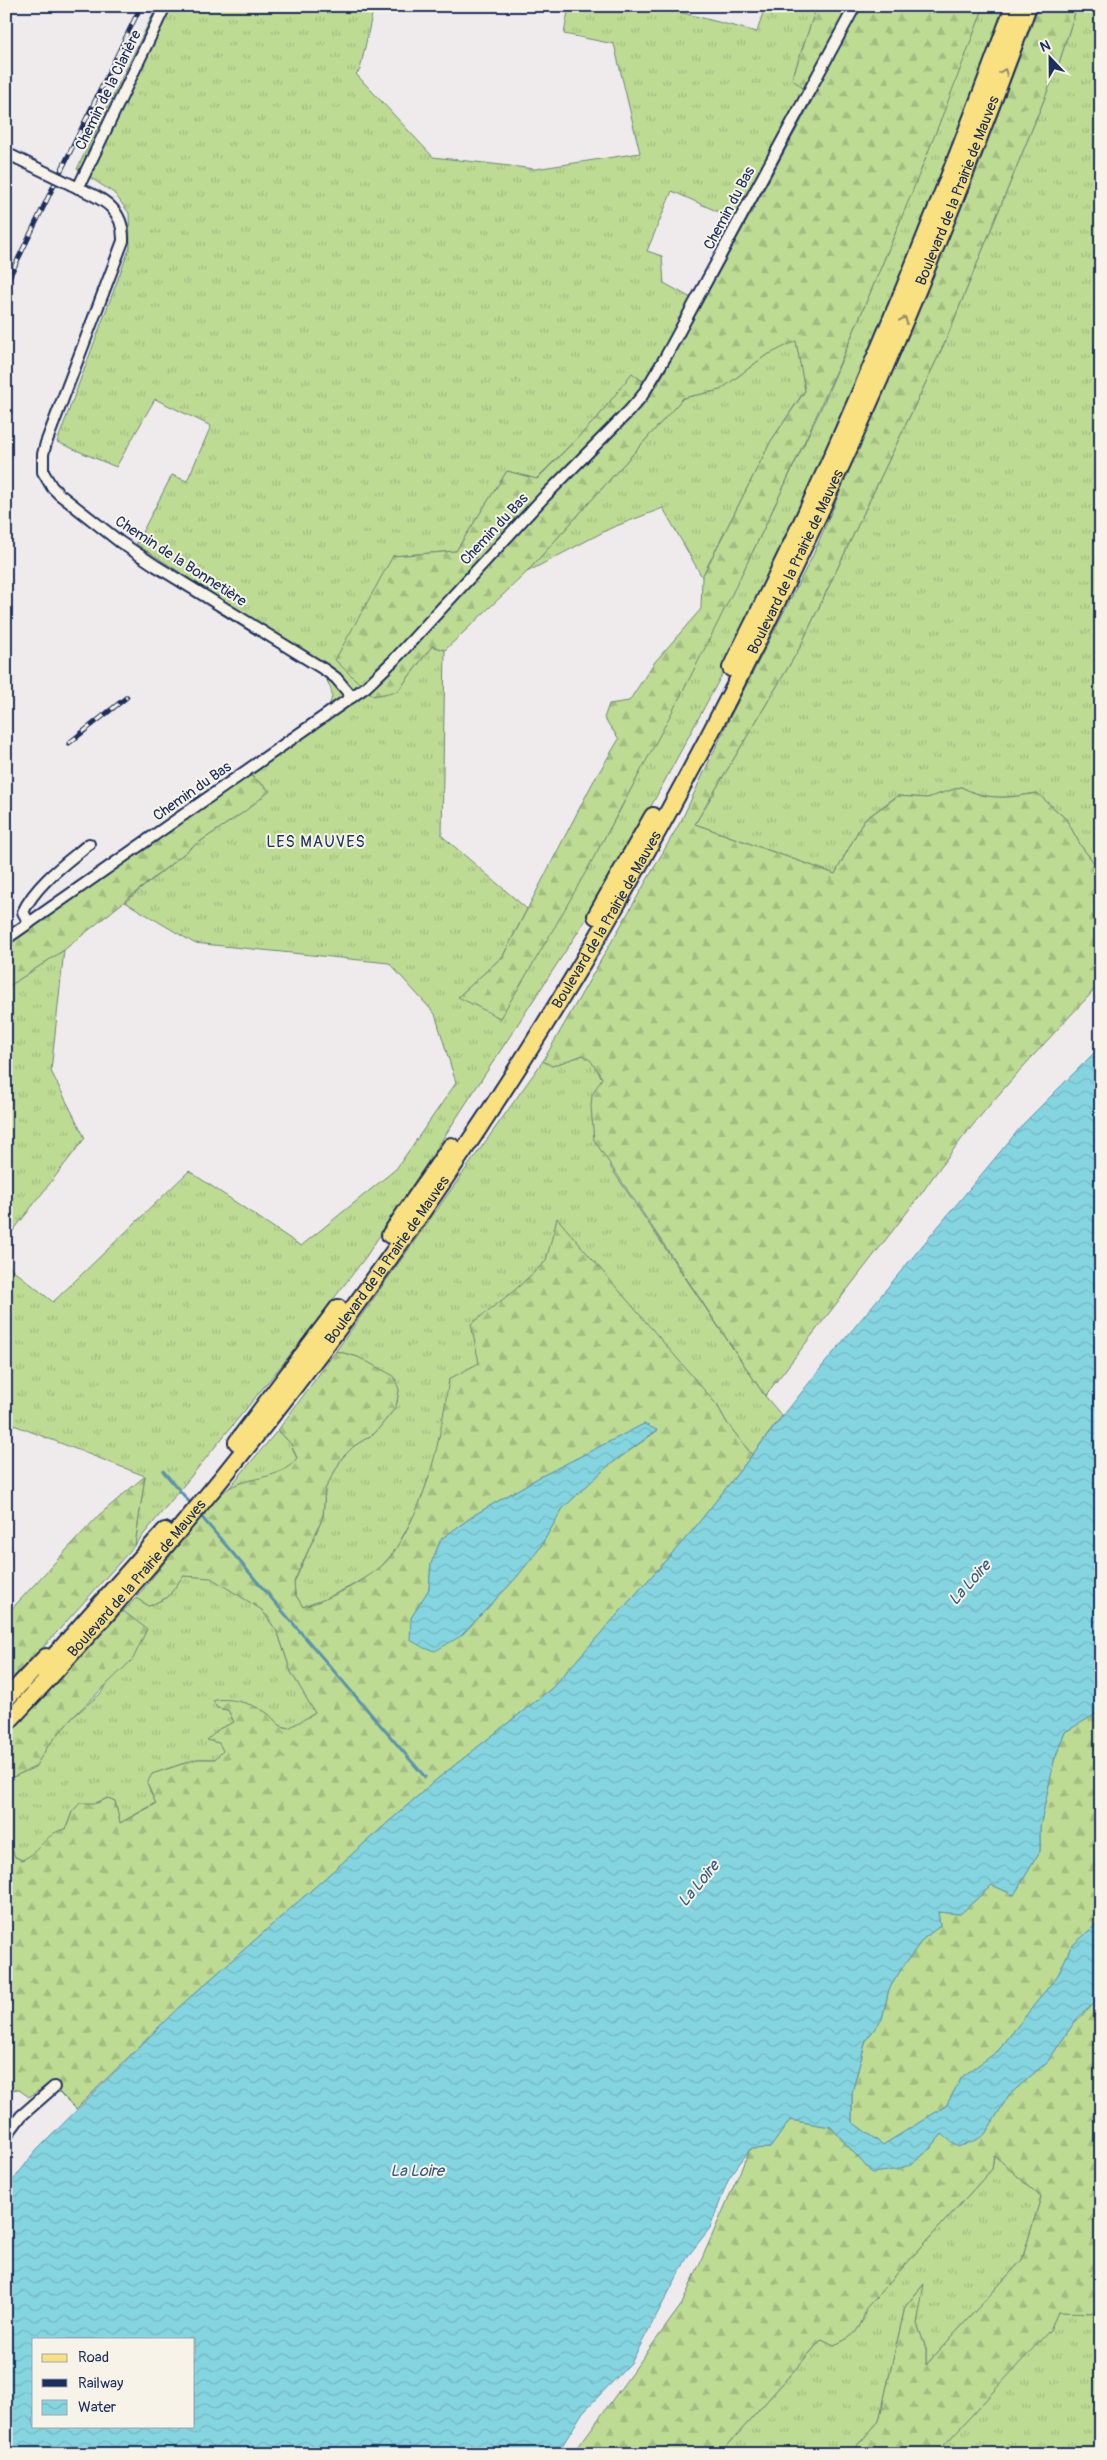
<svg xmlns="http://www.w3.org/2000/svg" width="1107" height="2460" font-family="Pangolin,sans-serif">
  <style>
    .grass { fill: url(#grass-tufts); stroke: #6c8578 }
    .forest { fill: url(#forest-firs); stroke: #6c8578; fill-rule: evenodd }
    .water { fill: url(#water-waves); stroke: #5b93ac; fill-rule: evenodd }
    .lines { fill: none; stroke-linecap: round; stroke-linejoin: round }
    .stream { stroke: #5b93ac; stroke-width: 3 }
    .street-casing { stroke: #1b2f5e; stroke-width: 14 }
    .primary-casing { stroke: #1b2f5e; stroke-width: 20 }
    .street { stroke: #f7f3e8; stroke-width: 10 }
    .primary { stroke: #f9e181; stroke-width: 16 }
    .rail-casing { stroke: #1b2f5e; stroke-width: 5 }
    .rail { stroke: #f7f3e8; stroke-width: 3; stroke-dasharray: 9; stroke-linecap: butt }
    .street-bridge-casing { stroke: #1b2f5e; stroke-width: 14; stroke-linecap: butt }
    .street-bridge { stroke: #f7f3e8; stroke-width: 10 }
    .oneway { stroke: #8a8870 }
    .labels { text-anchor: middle; stroke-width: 4; stroke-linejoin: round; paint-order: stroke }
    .street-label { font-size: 15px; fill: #1b2f5e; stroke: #f7f3e8 }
    .neighbourhood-label { font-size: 16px; letter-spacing: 1px; fill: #1b2f5e; stroke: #f7f3e8 }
    .water-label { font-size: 16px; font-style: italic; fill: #36587e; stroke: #f7f3e8 }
  </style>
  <defs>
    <pattern id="grass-tufts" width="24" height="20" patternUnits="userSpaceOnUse" patternTransform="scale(1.25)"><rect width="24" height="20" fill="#bddb93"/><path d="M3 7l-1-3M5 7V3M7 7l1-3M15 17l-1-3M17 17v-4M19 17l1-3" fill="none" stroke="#a2bc81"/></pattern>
    <pattern id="forest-firs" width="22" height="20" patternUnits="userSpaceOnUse" patternTransform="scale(1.25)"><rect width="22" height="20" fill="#bddb93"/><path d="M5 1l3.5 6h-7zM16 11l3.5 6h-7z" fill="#a2bc81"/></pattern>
    <pattern id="water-waves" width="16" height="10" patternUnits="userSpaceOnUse" patternTransform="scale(1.25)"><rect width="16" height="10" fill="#85d5e0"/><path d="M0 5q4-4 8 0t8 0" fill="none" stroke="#72b7c3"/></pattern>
  </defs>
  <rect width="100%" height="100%" fill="#efebec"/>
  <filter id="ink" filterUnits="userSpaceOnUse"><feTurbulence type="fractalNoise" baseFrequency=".02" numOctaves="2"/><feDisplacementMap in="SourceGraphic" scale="10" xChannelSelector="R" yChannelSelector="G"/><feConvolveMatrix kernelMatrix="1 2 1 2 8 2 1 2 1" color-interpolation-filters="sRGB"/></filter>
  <g filter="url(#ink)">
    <g class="grass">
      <path d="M157 6H374L360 70 356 74 433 157 535 169 640 153 614 44 564 34 569 6H656L757 32 765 6H817L792 79 814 97 745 224 672 191 647 251 662 256 664 283 702 304 657 387 641 380 632 374 598 417 536 479 507 471 456 551 393 556 398 691 432 646 445 650 442 836 527 909 503 956 459 996 500 1018 618 814 756 545 824 402 891 243 984 6H1009L898 294 733 654 642 823 589 915 365 1258 294 1350 135 1545 145 1476 6 1422V1264L53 1302 189 1171 301 1246 396 1169 456 1083 435 1014 389 963 194 943 125 902 192 847 244 812 267 788 241 768 315 718C333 703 337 698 325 677L216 611 220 598 136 544 172 475 187 481 211 426 155 399 116 467 57 442 130 247 129 213 114 193 77 169Z"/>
      <path d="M1077 6H1101V872L1081 846 1066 819 1037 793C1008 798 988 801 961 787L927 798 897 796 864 820 835 874 695 824 799 649 945 342 1059 63Z"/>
      <polygon points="796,340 805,390 771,441 702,577 663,508 611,528 527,572 683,398 720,390 765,356"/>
      <polygon points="64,950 51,1071 85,1138 6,1240 6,988"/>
      <polygon points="583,1055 591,1060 602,1078 611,1168 765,1396 782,1416 752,1455 727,1423 717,1405 546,1261 515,1290 440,1442 419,1507 394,1552 379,1569 351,1586 323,1600 303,1607 295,1594 294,1583 323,1517 325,1489 342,1458 354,1446 375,1433 396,1407 399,1390 358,1357 336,1351 543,1061 552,1066"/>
      <path d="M278 1430 291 1444 297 1459C283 1477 250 1482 229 1488Z"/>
      <polygon points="183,1576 211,1577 262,1610 278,1633 291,1672 316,1713 289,1728 278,1725 267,1713 214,1701 217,1708 228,1710 234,1722 219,1729 208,1740 219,1743 224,1751 215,1759 197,1759 152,1774 150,1792 156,1803 120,1823 115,1801 108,1798 72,1812 66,1829 47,1840 32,1856 22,1860 15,1857 6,1835 8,1816 6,1780 35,1767 48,1746 73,1717 100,1694 146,1629 123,1611 136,1598 149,1606 168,1597"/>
      <path d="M994 2155 1041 2197 1022 2260 926 2365V2349L917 2324 923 2285 905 2307 879 2421 850 2454H720L822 2339 834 2345C855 2336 860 2331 866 2308L992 2169Z"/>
      <polygon points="1058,2312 1101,2313 1101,2454 936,2454 1049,2330"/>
    </g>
    <g class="forest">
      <path d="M817 6H984C888 266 776 519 645 763 599 849 552 935 500 1018L458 997 503 956 592 784 619 739 604 718 609 704 629 701 654 663 701 609 702 577 771 441 805 391 796 341 765 356 720 390 683 398 527 572 445 650 432 646 398 691 373 696 335 660 393 556 456 551 507 471 537 479 598 417 632 373 641 380 657 386 814 97 792 79Z"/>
      <path d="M1039 6H1077L1059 63 945 342 799 649 695 824 835 874 864 820 898 796 927 798 961 787C988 801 1008 798 1037 793L1066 819 1081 846 1101 872V983C1038 1050 973 1118 921 1194L765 1396 594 1140 591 1107 592 1095 602 1078 591 1061 583 1055 552 1066 543 1061 682 819 732 713 813 555 975 175Z"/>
      <polygon points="241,768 270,791 244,812 192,847 64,950 6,988 6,932"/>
      <path d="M557 1218 717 1405 727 1423 752 1455 693 1530 551 1689 436 1780 178 2008 76 2109 50 2083 29 2097 19 2090 6 2089V1835L15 1857 22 1860C39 1853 47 1831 66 1829L72 1812 80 1803H97L108 1798 115 1801 120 1823 156 1804 147 1783 152 1774 197 1759H215L223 1751 219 1743 207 1740 219 1729 234 1722 228 1710 217 1708 213 1701C227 1696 254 1704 267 1713 277 1720 274 1725 289 1728L315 1713 291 1672 278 1633 262 1610 211 1578 183 1576 168 1597 149 1606 136 1598 214 1501C219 1497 224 1491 229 1488 250 1476 281 1480 297 1458L291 1444 278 1430 336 1351 358 1357 394 1376 399 1390 396 1407 375 1433 354 1446 342 1458 325 1489 323 1517 294 1582 295 1594 303 1607C329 1599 356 1586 378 1569 390 1560 398 1546 405 1533 432 1484 441 1434 449 1379L479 1363 471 1324 515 1290 546 1261ZM644 1424 657 1431 607 1467 563 1508 539 1549 515 1579 461 1636 411 1618 429 1589 431 1564 441 1539 476 1514 538 1478Z"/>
      <polygon points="145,1476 135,1545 6,1689 6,1615 99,1515"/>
      <polygon points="123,1611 147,1629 133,1659 73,1717 48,1746 35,1767 6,1780 6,1735"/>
      <polygon points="1101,1711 1101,1920 1071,1947 1058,1975 998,2051 962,2077 946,2106 883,2145 852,2122 852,2093 866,2040 882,2019 889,1989 902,1968 923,1939 940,1926 938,1912 960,1914 992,1885 1014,1895 1040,1851 1040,1827 1054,1761 1065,1732"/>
      <path d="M1101 1991V2267L1091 2275 1101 2281V2313L1058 2312 1050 2330 936 2454H850L879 2421 905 2307 924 2284 917 2324 926 2349V2365L1022 2260 1041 2197 994 2155 992 2169 866 2308C860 2331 855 2336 834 2345L822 2339 720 2454H573L682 2304 750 2149 770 2148 790 2120 831 2127 872 2173 930 2149 942 2134 964 2145 985 2134 1009 2095 1048 2061 1073 2024 1094 2004Z"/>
    </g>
    <g class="water">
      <path d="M1101 1046V1711L1065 1732 1054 1761 1040 1827V1851L1014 1895 992 1885 960 1914 938 1912 940 1926 923 1939 902 1968 889 1989 882 2019 866 2040 852 2092V2122L883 2145 946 2106 962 2077 998 2051 1058 1975 1071 1947 1101 1920V1991L1094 2004 1078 2017 1048 2061 1009 2095 985 2134 978 2139 958 2147 942 2134C917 2164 911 2169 872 2173L831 2127 790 2120 770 2148 750 2149 729 2178 710 2228 688 2256 631 2363 583 2412 557 2454H6V2189L36 2151 178 2008 436 1780 551 1689 693 1530 824 1364 1025 1122ZM34 2339H194V2426H34Z"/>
      <polygon points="644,1424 657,1430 607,1467 563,1508 539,1549 515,1579 461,1636 435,1651 424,1648 410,1640 411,1618 429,1589 431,1564 441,1539 476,1514 538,1478"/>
    </g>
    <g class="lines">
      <g class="stream">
        <polyline points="163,1471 192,1505"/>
        <polyline points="199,1514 425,1777"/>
      </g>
      <defs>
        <g id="street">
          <path d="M72 185C100 198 124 206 123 241L46 443 43 454V472L52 487 59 494 120 542 156 566 325 670 336 678 352 697"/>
          <polyline points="78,188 165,6"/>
          <path d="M29 923 23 912C36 884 66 863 89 844"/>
          <polyline points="6,939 366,687 394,660 544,497 628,412 642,396 666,356 855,6"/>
          <polyline points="6,2136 21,2116 54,2087"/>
        </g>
        <g id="primary">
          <path d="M731 668C840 454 931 231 1014 6"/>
          <polyline points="596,916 653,816"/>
          <polyline points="390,1235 451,1146"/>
          <polyline points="237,1442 338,1308"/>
          <polyline points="42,1670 165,1531"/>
          <polyline points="6,1699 46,1657"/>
          <path id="s1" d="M6 1724C251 1465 466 1174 640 863 794 589 921 301 1028 6"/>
        </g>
      </defs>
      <use href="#street" class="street-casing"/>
      <use href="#primary" class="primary-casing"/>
      <use href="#street" class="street"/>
      <use href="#primary" class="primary"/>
      <defs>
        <g id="rail">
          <polyline points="6,284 141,6"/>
          <polyline points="69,743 127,697"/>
        </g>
      </defs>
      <use href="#rail" class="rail-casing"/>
      <use href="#rail" class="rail"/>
      <defs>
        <polyline id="street-bridge" points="6,153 72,185"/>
      </defs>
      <use href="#street-bridge" class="street-bridge-casing"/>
      <use href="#street-bridge" class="street-bridge"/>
    </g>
    <defs><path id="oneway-chevron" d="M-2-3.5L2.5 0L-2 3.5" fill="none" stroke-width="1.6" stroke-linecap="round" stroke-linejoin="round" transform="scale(1.25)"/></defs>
    <g class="oneway">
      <use href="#oneway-chevron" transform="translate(1004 72) rotate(-69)"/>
      <use href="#oneway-chevron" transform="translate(904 320) rotate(-67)"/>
    </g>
  </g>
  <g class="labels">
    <g class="street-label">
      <text transform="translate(108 90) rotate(-64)" y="5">Chemin de la Clarière</text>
      <text dy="5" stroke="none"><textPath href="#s1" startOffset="1816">Boulevard de la Prairie de Mauves</textPath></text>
      <text transform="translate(729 208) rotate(-62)" y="5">Chemin du Bas</text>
      <text transform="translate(494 529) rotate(-47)" y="5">Chemin du Bas</text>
      <text transform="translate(181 561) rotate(33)" y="5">Chemin de la Bonnetière</text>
      <text dy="5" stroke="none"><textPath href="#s1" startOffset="1411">Boulevard de la Prairie de Mauves</textPath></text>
      <text transform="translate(192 791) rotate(-35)" y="5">Chemin du Bas</text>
      <text dy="5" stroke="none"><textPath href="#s1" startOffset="1006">Boulevard de la Prairie de Mauves</textPath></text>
      <text dy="5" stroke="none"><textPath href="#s1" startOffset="601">Boulevard de la Prairie de Mauves</textPath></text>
      <text dy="5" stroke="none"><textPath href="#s1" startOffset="196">Boulevard de la Prairie de Mauves</textPath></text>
    </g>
    <g class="neighbourhood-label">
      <text x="316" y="847">LES MAUVES</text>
    </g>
    <g class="water-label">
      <text transform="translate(969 1582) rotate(-48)" y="6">La Loire</text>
      <text transform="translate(698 1883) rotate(-50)" y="6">La Loire</text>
      <text x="417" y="2176">La Loire</text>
    </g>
  </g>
  <rect width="1107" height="2460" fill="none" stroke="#f7f3e8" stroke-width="25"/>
  <rect x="12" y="12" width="1082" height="2435" fill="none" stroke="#1b2f5e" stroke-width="2" filter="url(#ink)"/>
  <rect x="32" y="2338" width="162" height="90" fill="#f7f3e8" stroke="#9fa5b1"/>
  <rect x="42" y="2354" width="25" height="8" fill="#f9e181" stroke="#9fa5b1"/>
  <text x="78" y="2362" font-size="15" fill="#1b2f5e">Road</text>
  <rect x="42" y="2379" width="25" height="8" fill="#1b2f5e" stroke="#9fa5b1"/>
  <text x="78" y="2388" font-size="15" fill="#1b2f5e">Railway</text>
  <rect x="42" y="2400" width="25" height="15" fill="url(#water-waves)" stroke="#9fa5b1"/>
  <text x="78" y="2412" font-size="15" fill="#1b2f5e">Water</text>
  <g transform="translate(1050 58) rotate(338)" stroke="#f7f3e8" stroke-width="4" paint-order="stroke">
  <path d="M0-4L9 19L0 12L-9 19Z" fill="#1b2f5e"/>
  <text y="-8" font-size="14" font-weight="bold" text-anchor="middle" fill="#1b2f5e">N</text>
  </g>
</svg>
